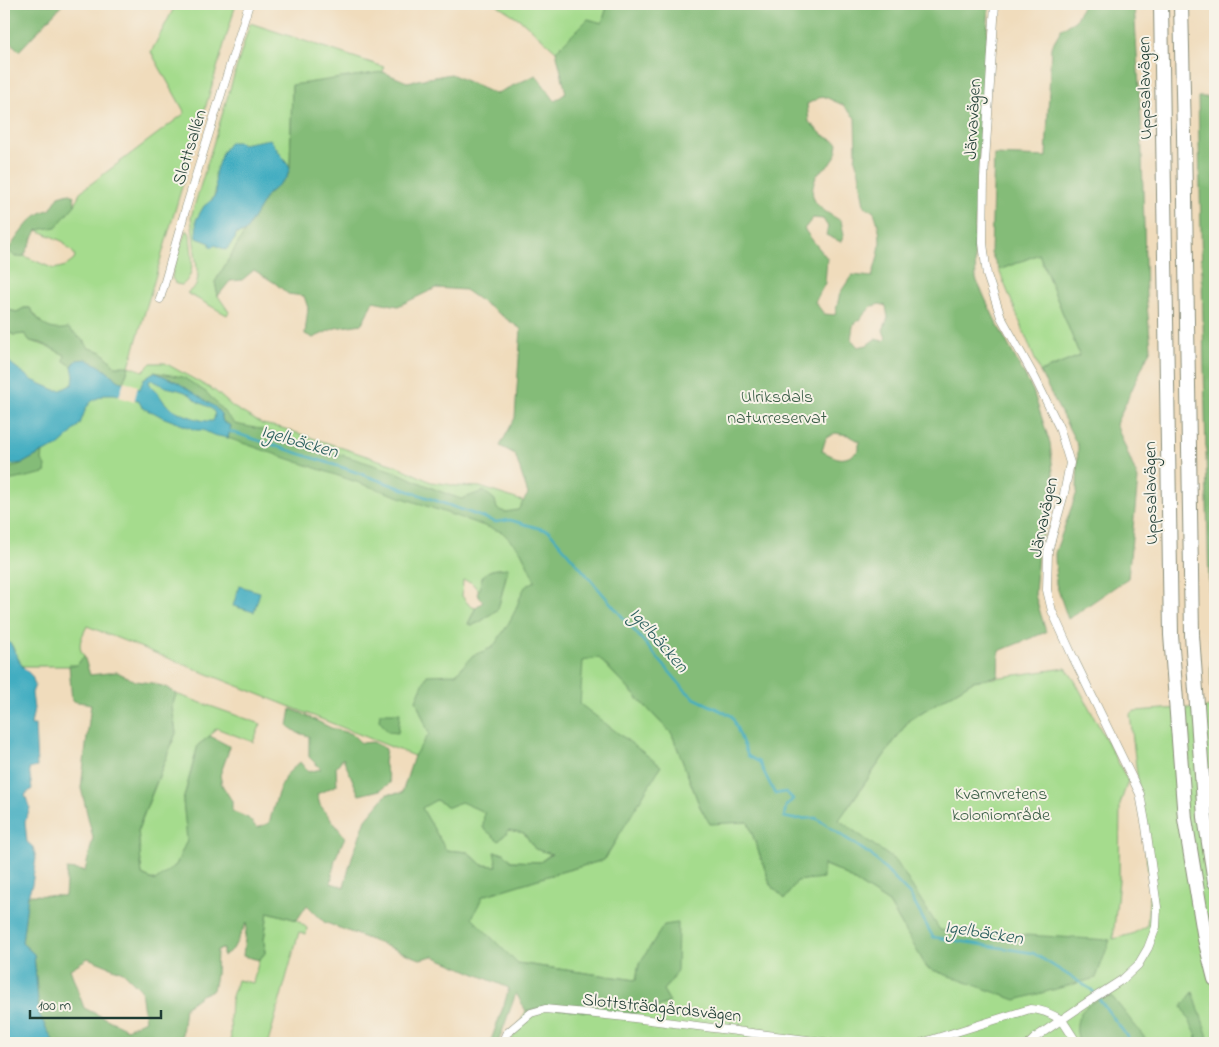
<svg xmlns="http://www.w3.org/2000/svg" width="1219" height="1047" font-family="'Indie Flower',sans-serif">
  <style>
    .green { fill: #a5dc8d; stroke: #628c60; fill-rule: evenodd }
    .forest { fill: #84bc78; stroke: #527c56; fill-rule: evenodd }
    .water { fill: #42adc1; stroke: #30757a; fill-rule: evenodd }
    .pier { fill: #f0dcbc }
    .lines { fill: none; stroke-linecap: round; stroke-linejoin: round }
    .stream { stroke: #42adc1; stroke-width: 2.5 }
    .minor-casing { stroke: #888c78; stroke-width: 9 }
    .motorway-casing { stroke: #888c78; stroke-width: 16 }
    .minor { stroke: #fff; stroke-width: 8 }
    .motorway { stroke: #fff; stroke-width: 14 }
    .labels { text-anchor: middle; stroke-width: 4; stroke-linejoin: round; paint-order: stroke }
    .street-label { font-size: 18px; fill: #1f3d34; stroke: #f7f3e8 }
    .park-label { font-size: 18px; fill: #3a5d46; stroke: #f7f3e8 }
    .water-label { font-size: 19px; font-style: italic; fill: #2a5f5e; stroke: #f7f3e8 }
  </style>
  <rect width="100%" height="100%" fill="#f7f3e8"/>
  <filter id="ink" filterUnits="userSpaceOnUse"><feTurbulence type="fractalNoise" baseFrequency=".02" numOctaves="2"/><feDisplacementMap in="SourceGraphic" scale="10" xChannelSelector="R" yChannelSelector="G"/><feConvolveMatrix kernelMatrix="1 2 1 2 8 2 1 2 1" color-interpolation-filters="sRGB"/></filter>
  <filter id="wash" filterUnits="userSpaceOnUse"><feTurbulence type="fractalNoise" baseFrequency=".0096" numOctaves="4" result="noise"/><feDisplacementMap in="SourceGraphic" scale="20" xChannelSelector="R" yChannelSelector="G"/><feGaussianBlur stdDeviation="1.12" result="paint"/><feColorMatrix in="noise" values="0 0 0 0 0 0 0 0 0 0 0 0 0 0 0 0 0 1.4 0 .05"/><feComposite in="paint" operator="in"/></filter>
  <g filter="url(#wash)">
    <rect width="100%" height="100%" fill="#f0dcbc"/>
    <g class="green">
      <path d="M176 4H236L129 366 143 371 151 363H165L215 391 233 407 262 424 282 428 400 467 431 482 447 484 456 486 480 487 537 506 847 809 909 720 973 681 1066 668 1075 681 1128 781 1120 804 1119 880 1113 939 1132 934 1147 926 1150 888 1130 714 1135 711 1164 709 1215 707V1043H963L959 1034 933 1043H510L526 1011 542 1007 624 1015 653 1009 670 1002 663 990 671 981 639 964 636 980 517 963 471 918 482 896 561 872 604 860 617 839 414 756 87 626C82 637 76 645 84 656L77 666H22L11 644 4 639V529L8 512 4 510V330L14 335 25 334 30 341C43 344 53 349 66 355L65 357 126 374 129 367 115 366 102 352 88 348 84 340 44 326 30 308H24L17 312 4 309V256L8 250 15 257 24 256 54 269 66 266 74 260 75 256C72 249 67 249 64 242L37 230 75 205 80 192 185 113 151 52ZM521 551 901 910 905 930 889 903 839 871 822 864 797 881 771 886 748 822 710 823 700 807 672 734 599 658 536 581ZM508 569 498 609 480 622 473 625 468 624 476 607 469 605 462 596 463 580 471 582 479 591C484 570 487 569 508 569ZM918 952 992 991 927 968Z"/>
      <polygon points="496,4 608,4 602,23 588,19 556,51 521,20"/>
      <path d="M250 23 384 67 383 72 292 86 290 168 270 140 215 173C216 190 218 196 204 207L210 243 215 245 236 234 245 232 215 282 218 296 229 312 227 315 187 293 196 286 198 277 191 217Z"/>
      <path d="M186 230 189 232 190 235C191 251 197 275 182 285L176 284 172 278 173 270Z"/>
      <polygon points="1039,254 1080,356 1040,372 999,270"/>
      <polygon points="176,694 261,724 253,742 216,728 210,736 198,745 183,801 188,840 176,865 156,881 142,875 138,830 176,733 172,707"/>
      <polygon points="436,800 449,807 461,801 484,812 499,841 509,830 524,833 535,849 552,853 540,862 511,861 504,853 495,852 497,866 482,865 468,852 446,850 421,807"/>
      <polygon points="268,912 297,920 307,928 306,934 299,932 268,1043 231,1043 230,1018 231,1000 237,980 253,983 259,960 265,953 264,940"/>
    </g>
    <g class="forest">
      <polygon points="15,4 63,4 19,51 6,37 4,38 4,12"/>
      <path d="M608 4H989L974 244 976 279 996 322 1033 391 1050 443 1055 492 1038 551 1035 595 1046 632 999 651 998 676 973 681 909 720 839 820 896 861 940 930 1110 940 1096 978 1016 1000 927 968 889 903 839 871 823 864V878L797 881 785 899 771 886 748 822 710 824 700 807 672 734 599 658 583 661 580 704 661 766 604 860 561 872 483 896 472 918 517 963 636 980 639 964 664 925 678 923 677 970 671 981 663 990 670 1002 653 1009 624 1015 542 1007 526 1011 516 993 498 1043H490L504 1005 509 988 433 956 420 959 324 922 307 905 297 920 268 912 264 940 265 953 259 960 243 956 247 922 233 949 223 956V949L217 950 216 975 213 990 201 995 185 1007 181 1043H54L39 1014 34 954 22 943 28 895 65 896 67 869 85 871 93 838 81 788 91 704 72 701 69 665H77L84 656 90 675 117 672 135 681 152 683 168 688 176 694 172 707 176 733 143 816 138 830 142 875 155 881 176 865 187 840 183 801 198 745 210 736 229 746 228 753 220 775 222 785 232 801V811L248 818 257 828 269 823 278 793 286 775 300 762 308 772 321 769 309 757V736L298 733 288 726 291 709 301 713 331 728 352 734 361 743 373 742 386 749 384 763 390 783 380 790 359 795 343 758 336 767 337 785 317 794 320 805 345 837 335 859 331 883 344 887 352 857 366 819 387 794 402 793 414 756 429 734 416 700 427 675 456 674 472 656 493 647 507 626 515 611 521 595 525 587 535 581 521 551 502 532 228 438 231 426 223 422 221 414 177 382 154 372 183 377 207 393 235 424 260 429 396 472 439 491 461 499 484 491 495 500 497 509 505 512 518 510 528 494 515 454 500 446 515 418 521 329 465 290 436 288 398 306 373 301 362 324 335 328 313 338 305 334 308 308 304 296 288 294 275 283 254 270 242 280 230 281 218 296 215 282 267 195 287 177 290 168 292 85 383 72 407 82 451 74 495 94 536 75 555 101 566 93 556 51 588 19 602 23ZM823 96 843 105 855 118 856 153 855 160 859 172 864 206 874 212C884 239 880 251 872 277L852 275 840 293 835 315 824 314 815 302 825 283 827 258 813 241 804 229 813 218 823 219 828 227 826 235 841 242 844 235 841 221C828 213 809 205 813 187 814 182 816 176 819 172 823 169 828 166 832 162 836 157 837 150 838 143L823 135 809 122 807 104ZM880 304 886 306 888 318 883 330 886 338 883 341 875 339 867 345 858 347 851 339 853 326 872 306ZM835 433 848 435 859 441V450C844 463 838 459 822 451L826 438ZM436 800 449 807 461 802 484 812 483 828 499 841 509 830 524 833 535 849 552 854 540 862 511 861 504 853 494 852 497 866 482 865 468 852 446 850 422 808ZM88 958 123 972 141 990 145 1020 127 1029 84 1008 70 969Z"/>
      <polygon points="1083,4 1134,4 1141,121 1146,295 1151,348 1116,424 1138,479 1128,578 1068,619 1056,584 1055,553 1077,492 1078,446 1040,372 1080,356 1039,254 999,270 991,253 994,155 1046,157 1051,47 1062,28 1075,21"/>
      <polygon points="1198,97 1215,97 1215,722 1212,722"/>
      <path d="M69 193 74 196 75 205 56 227 37 230 24 256 15 257 8 250C17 238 33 211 50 210L59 196Z"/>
      <path d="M24 308H30C40 323 48 333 68 328L84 341 89 348 102 352 115 366H129L123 383 119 381 114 377 77 360 72 366 64 361 65 355 41 343 30 341 25 334 14 335 4 330V309L17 312Z"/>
      <polygon points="43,452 42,461 46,466 45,473 12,480 4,478 4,472 7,469 23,463"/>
      <path d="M508 568 498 609 480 622 473 625 468 624 476 607 483 602 477 594C480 589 480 583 482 578 487 568 499 569 508 568Z"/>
      <polygon points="380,713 400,713 398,733 388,732 379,720"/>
      <polygon points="1193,992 1210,1043 1195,1043 1197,1036 1182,1006"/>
      <path d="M1110 994 1149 1043H1080C1075 1033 1075 1017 1085 1008 1089 1003 1104 997 1110 994Z"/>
    </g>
    <g class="water">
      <polygon points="270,139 290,168 287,177 267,195 245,232 236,234 235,239 226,250 215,245 212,247 210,246 210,243 197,238 196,220 204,206 212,200 216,193 215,173 222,153 230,142 240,142 242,144"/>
      <path d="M4 358 32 380 55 390H61L73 384 74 376 72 366 77 360 86 359 100 366 119 381 140 389 144 378H146V377L154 372 177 382 215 407 221 414 223 422 231 426 228 438 213 435 203 430H196L162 417 153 412 149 411 142 407 138 400 115 394H106L92 401 86 408 80 424 68 437 58 446 43 452 23 463 6 465 4 466ZM150 380H152C156 382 161 385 166 387 174 389 182 390 189 394 192 396 193 398 195 400 203 406 220 407 213 421 202 423 174 412 166 404 162 400 160 395 156 391 153 388 151 387 149 382Z"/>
      <polygon points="239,586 260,592 254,612 233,606"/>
      <polygon points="4,639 11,644 22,666 32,676 35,685 32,693 34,709 31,725 35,725 37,767 29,769 32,789 25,795 30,808 25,822 27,842 33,847 36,858 32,885 28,895 22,943 34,954 39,1014 54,1043 4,1043"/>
    </g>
    <polygon class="pier" points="124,381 138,386 134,402 119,397"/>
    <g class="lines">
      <g class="stream">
        <polyline points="229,431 347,469 496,522 510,520 549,531 685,690 694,698 732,716 748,756 759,762 775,794 786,792 793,799 786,806 784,817 793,819 816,818 871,855 910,895 933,937 1033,953 1092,990 1094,993"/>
        <polyline points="1099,999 1132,1043"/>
      </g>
    </g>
  </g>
  <g filter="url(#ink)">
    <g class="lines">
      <defs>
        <g id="minor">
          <polyline points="995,4 984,178 983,243 987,275 1001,317 1035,378 1059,427 1070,463 1064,494 1048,551 1047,590 1052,611 1073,657 1140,794 1146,827 1157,907 1156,927 1148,948 1138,965 1123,979 1092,999 1036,1037 1030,1043"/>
          <polyline points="160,299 185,211 249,4"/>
          <polyline points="1062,1020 1077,1043"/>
          <polyline points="502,1043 506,1034 531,1013 545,1009 626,1017 831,1043"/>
          <path d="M921 1043 1030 1009C1042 1009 1052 1015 1062 1020"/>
        </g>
        <g id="motorway">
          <polyline points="1161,4 1171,635 1185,819 1205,939 1215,979"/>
          <polyline points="1181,4 1184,135 1192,635 1205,817 1215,882"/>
        </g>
      </defs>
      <use href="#minor" class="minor-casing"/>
      <use href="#motorway" class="motorway-casing"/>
      <use href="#minor" class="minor"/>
      <use href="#motorway" class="motorway"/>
    </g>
  </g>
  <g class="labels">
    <g class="street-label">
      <text transform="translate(1144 88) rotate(-91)" y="6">Uppsalavägen</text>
      <text transform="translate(972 119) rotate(-87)" y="6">Järvavägen</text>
      <text transform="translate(189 147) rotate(-73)" y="6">Slottsallén</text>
      <text transform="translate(1150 493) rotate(-91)" y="6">Uppsalavägen</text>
      <text transform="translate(1043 517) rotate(-78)" y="6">Järvavägen</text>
      <text transform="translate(662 1007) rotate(6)" y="6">Slottsträdgårdsvägen</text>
    </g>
    <g class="park-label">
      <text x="777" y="402">Ulriksdals<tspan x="777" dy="21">naturreservat</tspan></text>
      <text x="1001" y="799">Kvarnvretens<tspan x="1001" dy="21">koloniområde</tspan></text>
    </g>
    <g class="water-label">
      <text transform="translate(300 440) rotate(16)" y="7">Igelbäcken</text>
      <text transform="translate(660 639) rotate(49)" y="7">Igelbäcken</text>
      <text transform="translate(984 931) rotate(9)" y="7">Igelbäcken</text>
    </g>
  </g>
  <rect width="1219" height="1047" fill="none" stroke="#f7f3e8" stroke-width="20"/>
  <path d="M30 1010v8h131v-8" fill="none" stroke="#1f3d34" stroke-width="2.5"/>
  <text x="38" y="1010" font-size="15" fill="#1f3d34" stroke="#f7f3e8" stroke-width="4" paint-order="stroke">100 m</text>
</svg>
